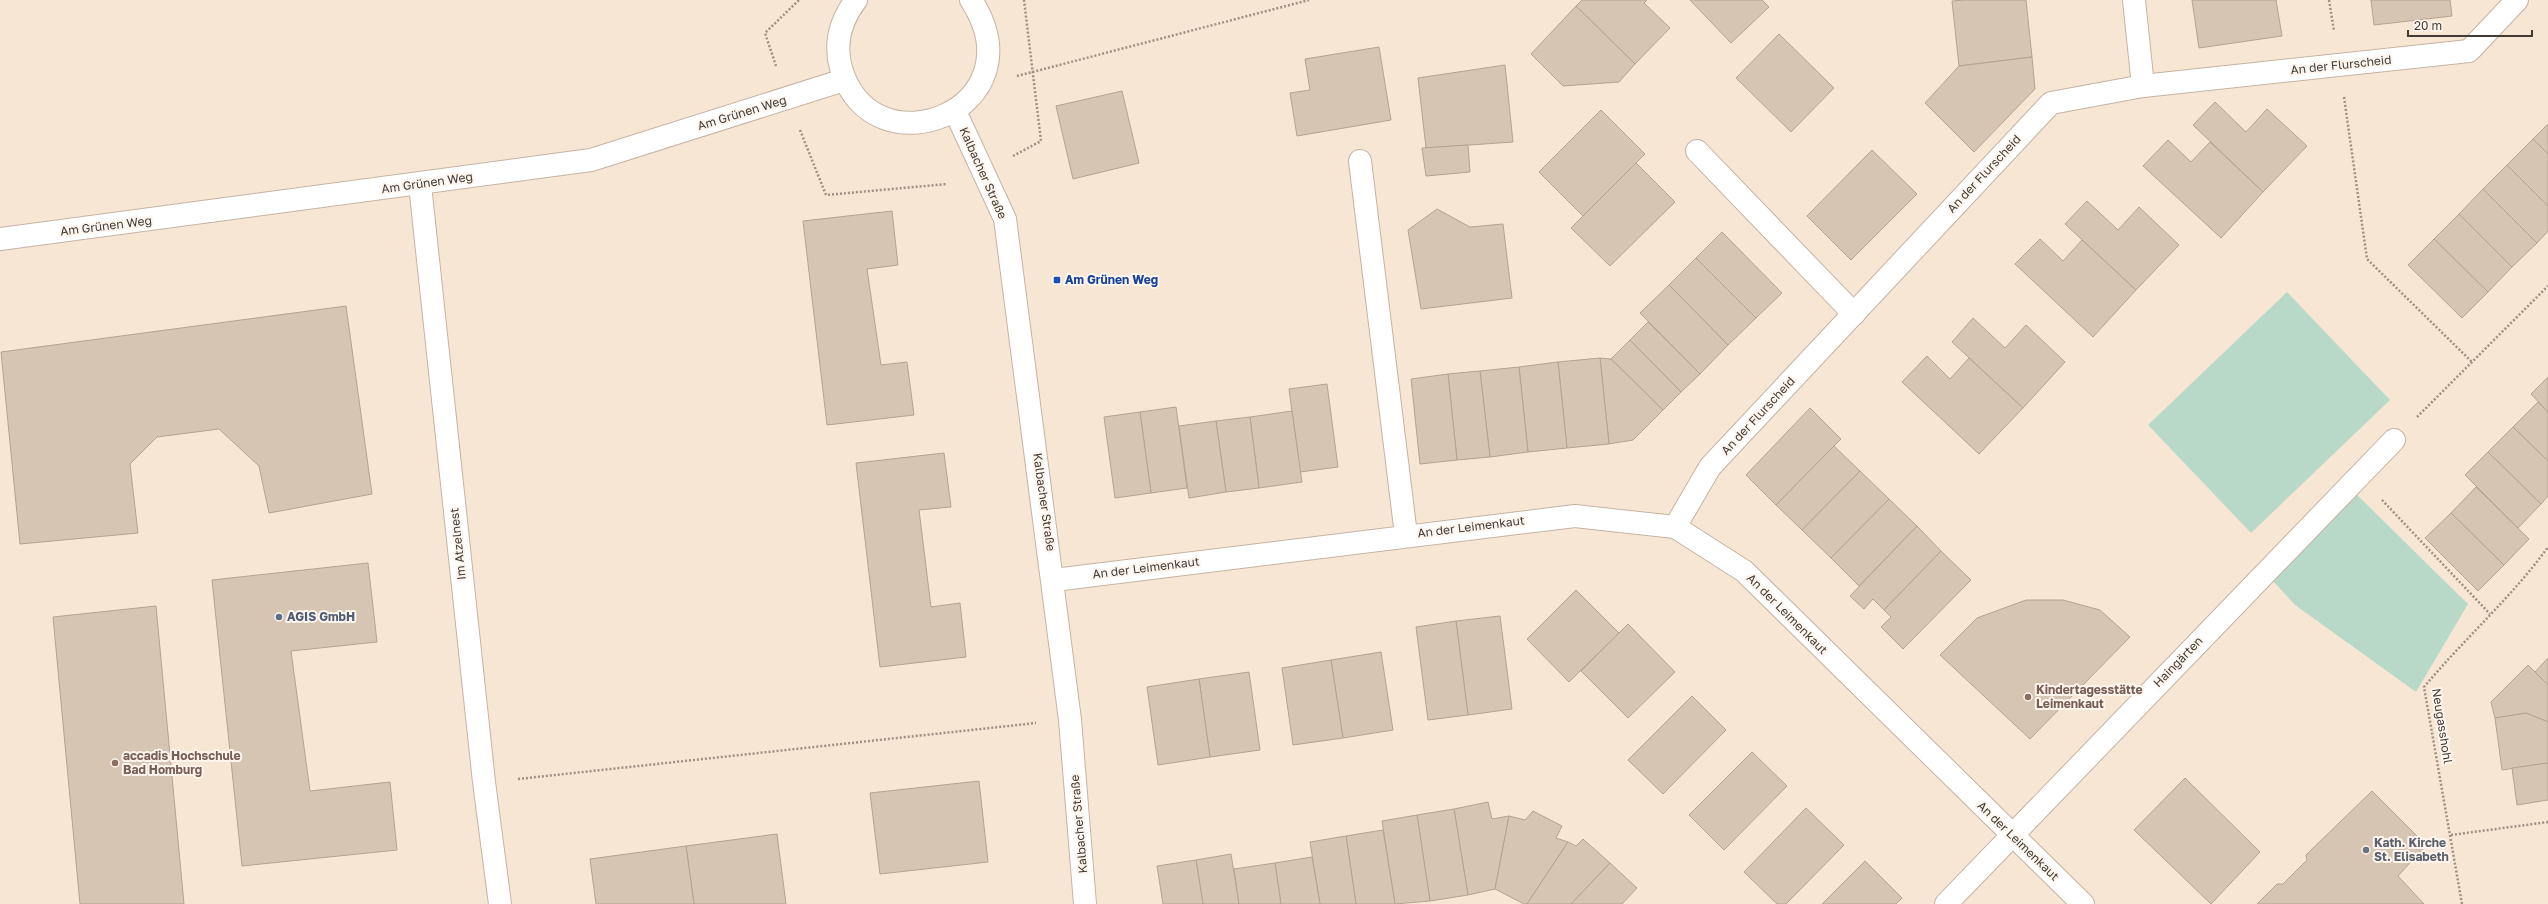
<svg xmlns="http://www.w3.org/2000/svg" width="2548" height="904" font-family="'Golos Text',sans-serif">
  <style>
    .green { fill: #b9d9c8 }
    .building { fill: #d7c5b4; stroke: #b4a292 }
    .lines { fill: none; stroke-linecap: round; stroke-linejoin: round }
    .minor-casing { stroke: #c5b3a3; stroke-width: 24 }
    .path { stroke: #9d9084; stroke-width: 2.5; stroke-dasharray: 2 2; stroke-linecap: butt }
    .minor { stroke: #fff; stroke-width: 22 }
    .transit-dot { fill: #1a4fb4; stroke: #fdf5ee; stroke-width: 1.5 }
    .service-dot { fill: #5c6f8a; stroke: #fdf5ee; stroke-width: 1.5 }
    .education-dot { fill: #8d6e63; stroke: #fdf5ee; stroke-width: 1.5 }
    .worship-dot { fill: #6b7280; stroke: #fdf5ee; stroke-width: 1.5 }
    .labels { text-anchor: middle; stroke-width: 4; stroke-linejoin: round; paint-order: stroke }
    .street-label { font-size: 12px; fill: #423b34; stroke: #fdf5ee }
    .transit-label { font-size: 12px; font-weight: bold; fill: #164399; stroke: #fdf5ee; text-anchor: start }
    .service-label { font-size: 12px; font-weight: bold; fill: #4e5e75; stroke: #fdf5ee; text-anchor: start }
    .education-label { font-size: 12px; font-weight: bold; fill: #785e54; stroke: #fdf5ee; text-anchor: start }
    .worship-label { font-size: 12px; font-weight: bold; fill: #5b616d; stroke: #fdf5ee; text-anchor: start }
  </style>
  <rect width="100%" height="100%" fill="#f8e6d5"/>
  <g class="green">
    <polygon points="2287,292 2390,400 2251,533 2148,425"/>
    <polygon points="2355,493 2468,604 2416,692 2295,605 2273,581"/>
  </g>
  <g class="building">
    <polygon points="1582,0 1647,0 1644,3 1670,28 1635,64 1576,6"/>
    <polygon points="1690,0 1762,0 1769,7 1731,43"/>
    <polygon points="1964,0 2026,0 2032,57 1959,66 1952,1"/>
    <polygon points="2192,0 2276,0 2282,36 2199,48"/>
    <polygon points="2371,0 2450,0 2452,16 2374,25"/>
    <polygon points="1576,6 1635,64 1619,82 1563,86 1531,54"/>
    <polygon points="1779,34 1834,88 1791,132 1736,78"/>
    <polygon points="1379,47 1391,120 1297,136 1290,93 1310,90 1305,59"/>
    <polygon points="2032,57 2035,89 1974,152 1925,103 1959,66"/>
    <polygon points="1505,65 1513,142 1426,148 1418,78"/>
    <polygon points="1122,91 1139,163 1073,179 1056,106"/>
    <polygon points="2215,102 2246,132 2267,109 2307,146 2263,192 2193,125"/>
    <polygon points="1601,110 1645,154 1583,216 1539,172"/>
    <polygon points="2548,124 2548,154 2533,139"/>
    <polygon points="2533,139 2548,154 2548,206 2507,165"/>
    <polygon points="2168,140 2191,162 2210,142 2263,192 2221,238 2143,166"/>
    <polygon points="1468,145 1470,172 1426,176 1422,148"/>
    <polygon points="1872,150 1917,194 1851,260 1807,216"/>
    <polygon points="1636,163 1675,202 1610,266 1571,228"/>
    <polygon points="2507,165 2548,206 2548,231 2537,243 2483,189"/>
    <polygon points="2483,189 2537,243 2512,267 2459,214"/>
    <polygon points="2087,201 2118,230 2139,207 2179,245 2136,290 2065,224"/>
    <polygon points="1437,209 1470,227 1503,224 1512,298 1421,309 1408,230"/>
    <polygon points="892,211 898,265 867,269 881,365 907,362 914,415 827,425 803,221"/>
    <polygon points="2459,214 2512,267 2488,292 2434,239"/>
    <polygon points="1722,232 1782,293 1756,318 1696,258"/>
    <polygon points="2040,239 2063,261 2082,240 2136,290 2093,337 2015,264"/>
    <polygon points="2434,239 2488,292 2462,318 2408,265"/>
    <polygon points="1696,258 1756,318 1728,345 1669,285"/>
    <polygon points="1669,285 1728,345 1700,374 1640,313"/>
    <polygon points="346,306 372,494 269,513 259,466 219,429 157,437 130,464 138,533 20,544 1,352"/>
    <polygon points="1973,318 2005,348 2026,325 2065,362 2023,408 1952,342"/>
    <polygon points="1648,322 1700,374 1681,392 1630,340"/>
    <polygon points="1630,340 1681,392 1663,410 1611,359"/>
    <polygon points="1927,356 1950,379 1969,358 2023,408 1979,454 1902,382"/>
    <polygon points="1600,358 1611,359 1663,410 1633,440 1609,444"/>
    <polygon points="1600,358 1609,444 1567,448 1558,362"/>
    <polygon points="1558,362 1567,448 1528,452 1519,367"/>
    <polygon points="1519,367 1528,452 1490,457 1480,371"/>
    <polygon points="1480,371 1490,457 1457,460 1448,374"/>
    <polygon points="1448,374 1457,460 1420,464 1411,379"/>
    <polygon points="2548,377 2548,412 2531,394"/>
    <polygon points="1327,384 1338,467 1300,472 1289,389"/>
    <polygon points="2538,402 2548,412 2548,461 2513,427"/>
    <polygon points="1176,407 1187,488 1151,493 1140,412"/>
    <polygon points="1810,408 1841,439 1776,505 1746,475"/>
    <polygon points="1292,411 1302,482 1259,488 1250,417"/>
    <polygon points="1140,412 1151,493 1115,498 1104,417"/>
    <polygon points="1250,417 1259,488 1226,492 1216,421"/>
    <polygon points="1216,421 1226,492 1189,498 1179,426"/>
    <polygon points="2513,427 2548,461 2548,496 2541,504 2488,452"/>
    <polygon points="1834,446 1860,471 1802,530 1776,505"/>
    <polygon points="2488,452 2541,504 2518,528 2465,475"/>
    <polygon points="944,453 951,507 919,510 931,607 960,603 966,657 880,667 856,463"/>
    <polygon points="1860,471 1889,499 1831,558 1802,530"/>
    <polygon points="2476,487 2529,539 2504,565 2451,513"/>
    <polygon points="1889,499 1917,526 1859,586 1831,558"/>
    <polygon points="2451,513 2504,565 2478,591 2425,538"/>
    <polygon points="1917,526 1941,551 1884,610 1873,599 1864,609 1850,596"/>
    <polygon points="1941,551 1971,580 1903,649 1881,627 1891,617 1884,610"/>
    <polygon points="368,563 377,642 291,651 310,791 390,782 397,850 242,866 212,580"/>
    <polygon points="1576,590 1619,633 1569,682 1527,639"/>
    <polygon points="2026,600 2063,600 2100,610 2130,637 2030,739 1940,655 1977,618"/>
    <polygon points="156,606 184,904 80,904 53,617"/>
    <polygon points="1500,616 1512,709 1468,715 1456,621"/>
    <polygon points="1456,621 1468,715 1428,720 1416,627"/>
    <polygon points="1628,624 1675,672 1628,718 1581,671"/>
    <polygon points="1381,652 1393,730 1343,738 1331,660"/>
    <polygon points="2548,658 2548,685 2535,672"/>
    <polygon points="1331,660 1343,738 1293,745 1282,668"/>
    <polygon points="2528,665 2548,685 2548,722 2526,713 2495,718 2491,702"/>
    <polygon points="1249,672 1260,750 1210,757 1199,679"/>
    <polygon points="1199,679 1210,757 1158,765 1147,687"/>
    <polygon points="1692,696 1726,730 1663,794 1628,760"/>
    <polygon points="2526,713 2548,722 2548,763 2502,770 2495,718"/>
    <polygon points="1752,752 1787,786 1724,850 1689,815"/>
    <polygon points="2548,763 2548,800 2517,805 2512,768"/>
    <polygon points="2185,778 2260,852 2211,904 2134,830"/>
    <polygon points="979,781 988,862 880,874 870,793"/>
    <polygon points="2372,791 2426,845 2398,876 2424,904 2257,904 2277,884 2283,884 2307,860 2306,855"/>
    <polygon points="1488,802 1492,819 1509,816 1495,889 1468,895 1454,809"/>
    <polygon points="1806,808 1844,845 1786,904 1777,904 1744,872"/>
    <polygon points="1454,809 1468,895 1430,901 1417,815"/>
    <polygon points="1533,811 1562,826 1556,838 1568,842 1527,904 1524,904 1495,889 1509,816 1525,820"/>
    <polygon points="1417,815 1430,901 1395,904 1382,821"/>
    <polygon points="1383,830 1395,904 1356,904 1346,836"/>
    <polygon points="777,834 786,904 694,904 686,846"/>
    <polygon points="1346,836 1356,904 1320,904 1310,842"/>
    <polygon points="1583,839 1610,863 1571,904 1527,904 1568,842 1576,846"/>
    <polygon points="686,846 694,904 596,904 590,859"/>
    <polygon points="1231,854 1239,904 1203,904 1196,860"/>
    <polygon points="1312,857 1320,904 1281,904 1275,863"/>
    <polygon points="1196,860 1203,904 1163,904 1157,866"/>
    <polygon points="1865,861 1902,898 1896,904 1822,904"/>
    <polygon points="1275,863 1281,904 1239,904 1234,869"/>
    <polygon points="1610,863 1637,888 1622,904 1571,904"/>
  </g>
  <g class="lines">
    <defs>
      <g id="minor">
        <path d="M856 0C841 20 834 43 841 68 872 176 1042 109 971 0"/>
        <polyline points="2134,0 2143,86"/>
        <polyline points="955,111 1005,219 1070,720 1085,904"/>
        <polyline points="1697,151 1854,314"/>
        <polyline points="1360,161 1406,535"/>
        <polyline points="420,185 484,782 500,904"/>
        <polyline points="0,239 591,160 844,80"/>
        <polyline points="1675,527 1710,467 2051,103 2143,86 2469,51 2517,0"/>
        <polyline points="1054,580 1575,516 1675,527 1744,571 2083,904"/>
        <polyline points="1946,904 2394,440"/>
      </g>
    </defs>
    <use href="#minor" class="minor-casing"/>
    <g class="path">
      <polyline points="2329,0 2334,31"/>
      <polyline points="776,66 765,33 799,0"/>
      <polyline points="1017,76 1309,0"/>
      <polyline points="2344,97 2367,259 2472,362"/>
      <polyline points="800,130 826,195 947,184"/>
      <polyline points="1013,156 1041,141 1024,0"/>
      <polyline points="2417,417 2548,286"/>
      <polyline points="2382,500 2490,614"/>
      <polyline points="518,779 1036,723"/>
      <polyline points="2451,835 2548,822"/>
      <path d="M2462 904 2424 687C2464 639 2512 597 2548 547"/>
    </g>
    <use href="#minor" class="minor"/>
  </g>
  <rect class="transit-dot" x="1053" y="276" width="8" height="8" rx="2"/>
  <circle class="service-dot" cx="279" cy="617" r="4"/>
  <g class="education-dot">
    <circle cx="2028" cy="697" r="4"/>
    <circle cx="115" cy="763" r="4"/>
  </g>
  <circle class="worship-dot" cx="2366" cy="850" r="4"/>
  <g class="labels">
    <g class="street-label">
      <text transform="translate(2341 65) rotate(-6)" y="4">An der Flurscheid</text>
      <text transform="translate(742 113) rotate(-17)" y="4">Am Grünen Weg</text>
      <text transform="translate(983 173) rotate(66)" y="4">Kalbacher Straße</text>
      <text transform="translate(1984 174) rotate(-47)" y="4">An der Flurscheid</text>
      <text transform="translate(427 183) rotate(-8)" y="4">Am Grünen Weg</text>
      <text transform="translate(106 226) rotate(-7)" y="4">Am Grünen Weg</text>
      <text transform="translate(1758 416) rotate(-47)" y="4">An der Flurscheid</text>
      <text transform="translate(1044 502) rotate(82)" y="4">Kalbacher Straße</text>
      <text transform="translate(1471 527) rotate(-7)" y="4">An der Leimenkaut</text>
      <text transform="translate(458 544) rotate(-96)" y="4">Im Atzelnest</text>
      <text transform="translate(1146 568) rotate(-7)" y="4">An der Leimenkaut</text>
      <text transform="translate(1787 614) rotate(45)" y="4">An der Leimenkaut</text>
      <text transform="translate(2178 662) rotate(-46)" y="4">Haingärten</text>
      <text transform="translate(2442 726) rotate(81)" y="4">Neugasshohl</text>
      <text transform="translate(1079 824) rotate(-95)" y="4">Kalbacher Straße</text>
      <text transform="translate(2018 841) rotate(44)" y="4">An der Leimenkaut</text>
    </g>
    <g class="transit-label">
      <text x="1065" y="284">Am Grünen Weg</text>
    </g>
    <g class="service-label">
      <text x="287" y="621">AGIS GmbH</text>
    </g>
    <g class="education-label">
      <text x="2036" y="694">Kindertagesstätte<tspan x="2036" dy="14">Leimenkaut</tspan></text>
      <text x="123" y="760">accadis Hochschule<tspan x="123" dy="14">Bad Homburg</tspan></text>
    </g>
    <g class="worship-label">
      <text x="2374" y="847">Kath. Kirche<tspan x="2374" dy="14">St. Elisabeth</tspan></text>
    </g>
  </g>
  <path d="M2408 30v6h124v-6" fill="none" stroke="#423b34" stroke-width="2"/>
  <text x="2414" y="30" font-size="12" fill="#423b34" stroke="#fdf5ee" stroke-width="3" paint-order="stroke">20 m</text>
</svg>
